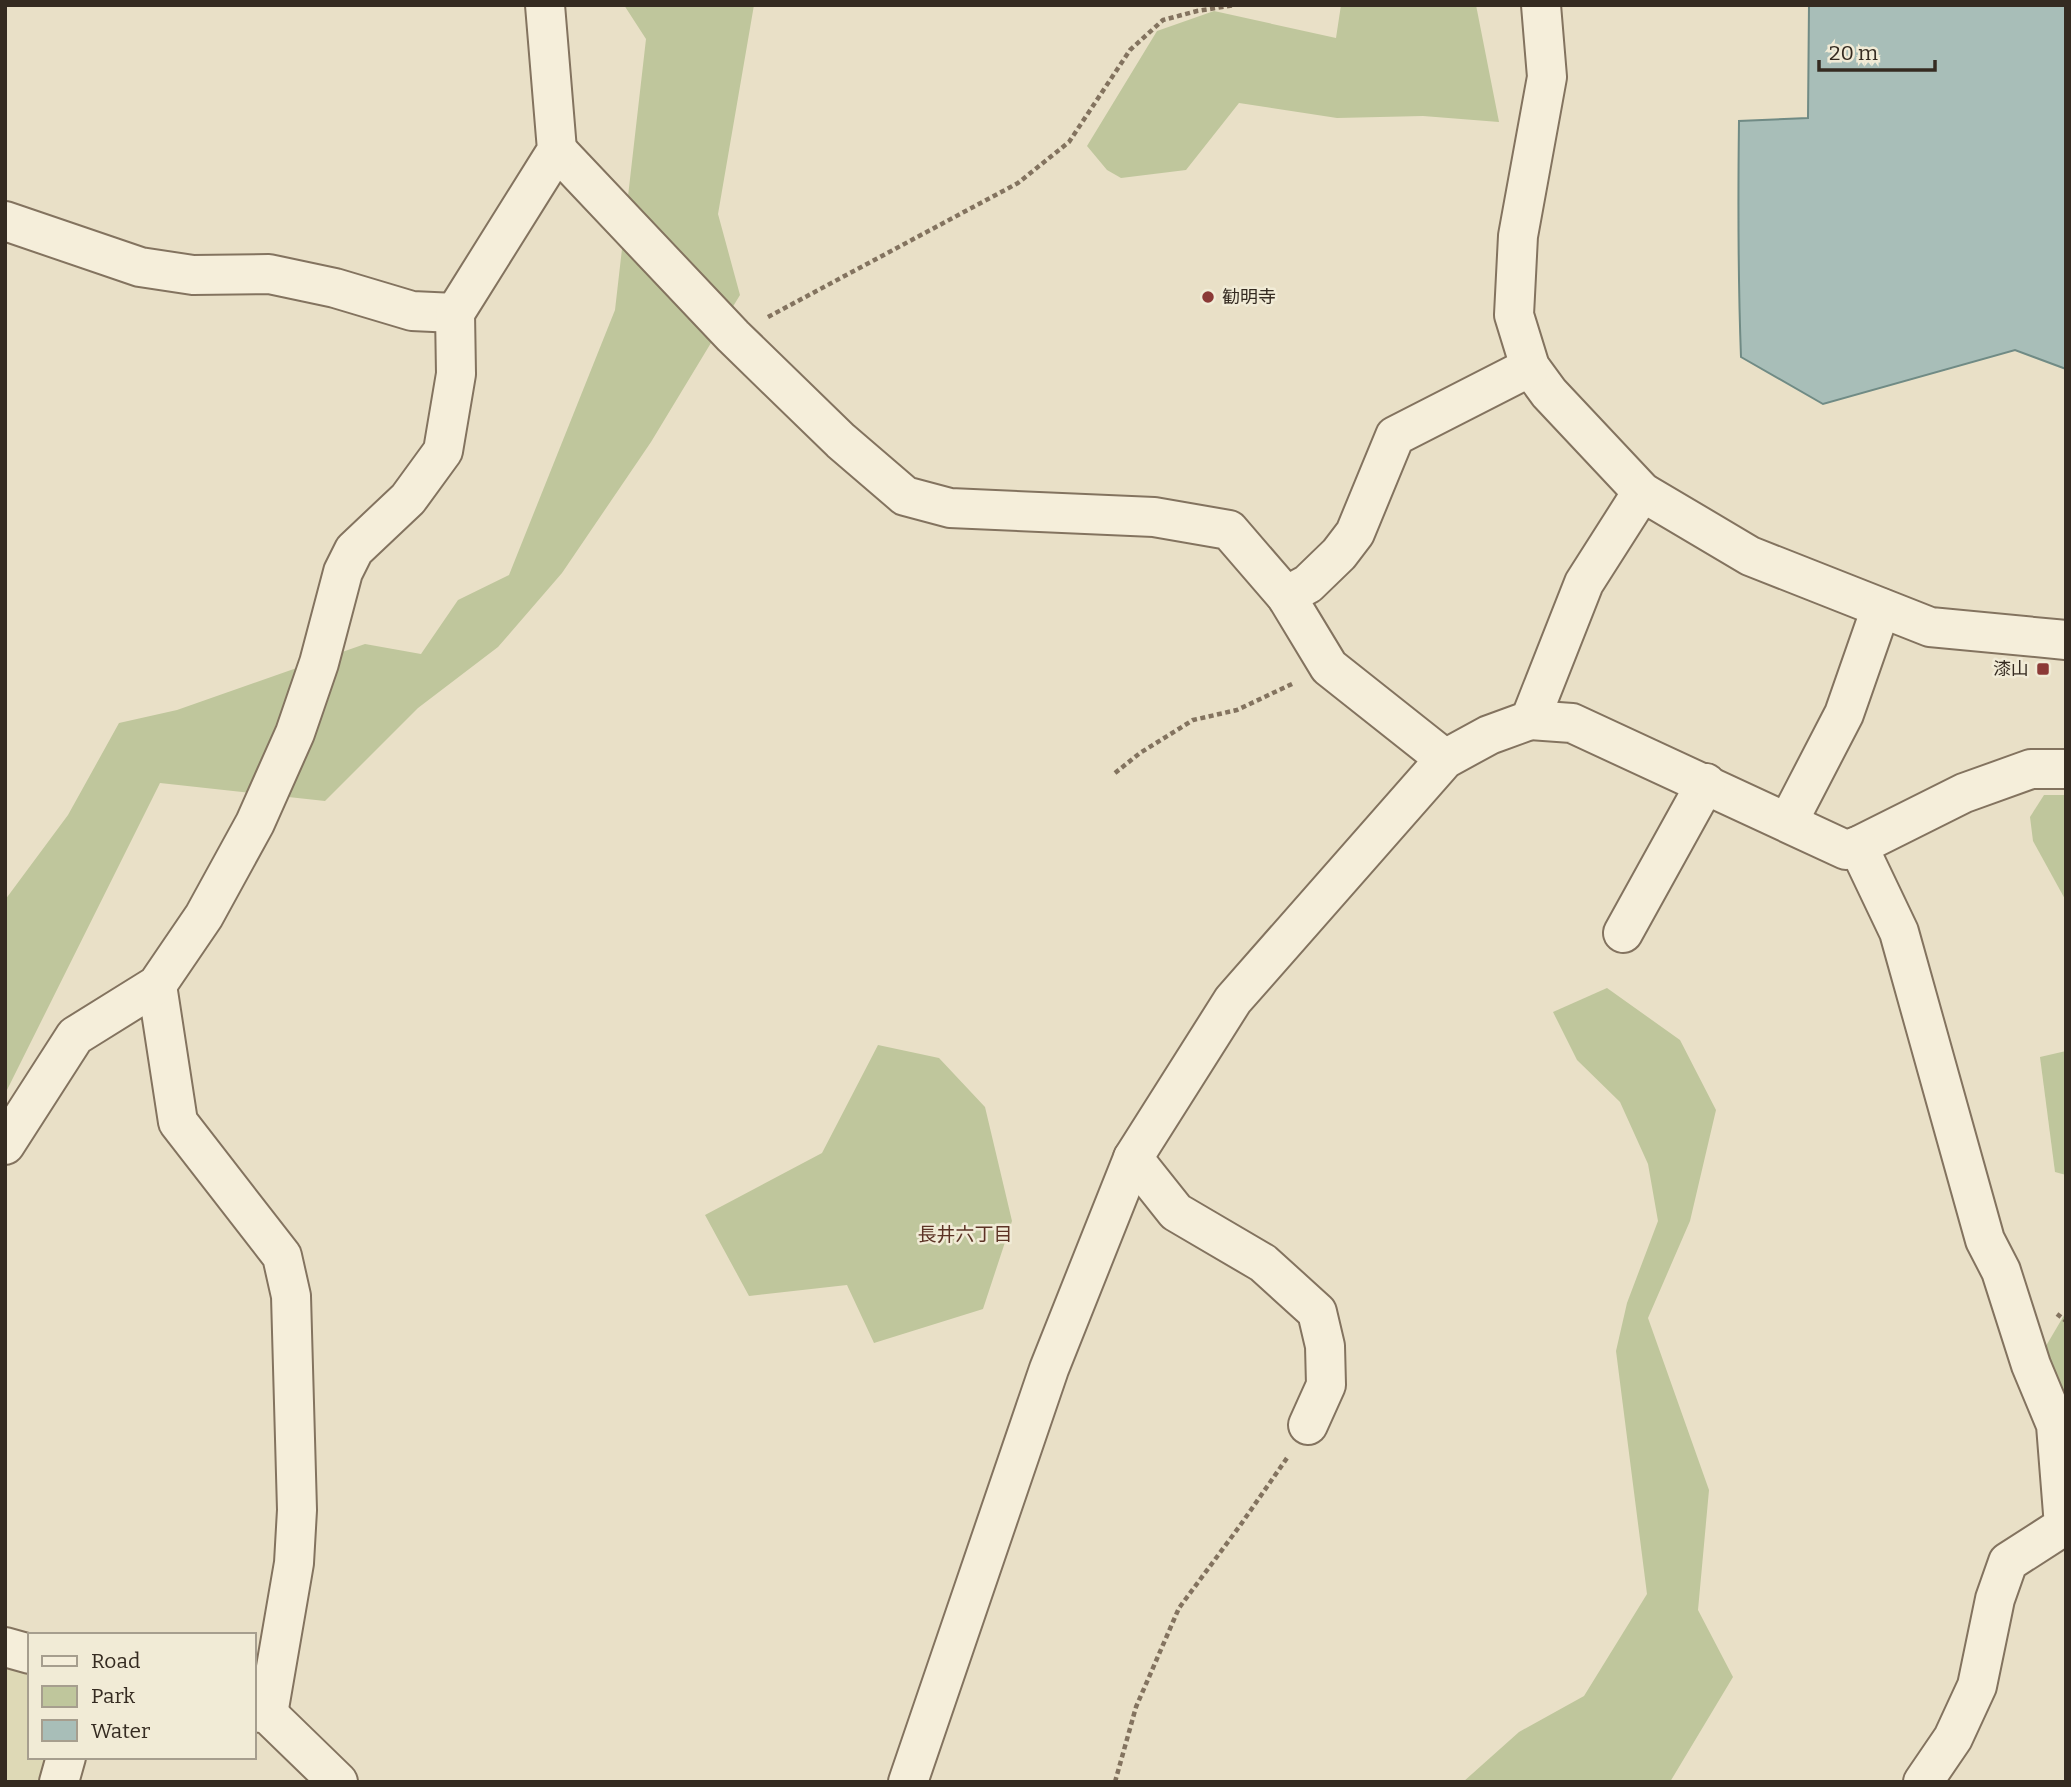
<svg xmlns="http://www.w3.org/2000/svg" width="2071" height="1787" font-family="Bitter,'Noto Sans JP',serif">
  <style>
    .farmland { fill: #ded9b6 }
    .green { fill: #bfc69c }
    .water { fill: #a8beb8; stroke: #708b85; stroke-width: 2 }
    .lines { fill: none; stroke-linecap: round; stroke-linejoin: round }
    .minor-casing { stroke: #83735f; stroke-width: 42 }
    .path { stroke: #83735f; stroke-width: 4.5; stroke-dasharray: 5 3.5; stroke-linecap: butt }
    .minor { stroke: #f5eeda; stroke-width: 38 }
    .poi-dot { fill: #8b3936; stroke: #f1ebd6; stroke-width: 2.5 }
    .labels { text-anchor: middle; stroke-width: 5; stroke-linejoin: round; paint-order: stroke }
    .poi-label { font-size: 18px; fill: #352b21; stroke: #f1ebd6; text-anchor: start }
    .neighbourhood-label { font-size: 19px; fill: #5c3325; stroke: #f1ebd6 }
  </style>
  <rect width="100%" height="100%" fill="#e9e0c7"/>
  <polygon class="farmland" points="5,1659 30,1666 30,1757 47,1757 40,1782 5,1782"/>
  <g class="green">
    <polygon points="624,5 754,5 718,214 740,295 651,442 562,573 498,647 418,708 325,801 160,783 5,1094 5,900 68,815 119,723 177,710 365,644 421,654 458,600 509,575 615,310 646,39"/>
    <polygon points="1341,5 1476,5 1499,122 1423,116 1337,118 1239,103 1186,170 1121,178 1107,170 1087,146 1157,31 1214,11 1336,38"/>
    <polygon points="2044,795 2066,795 2066,901 2033,841 2030,817"/>
    <polygon points="1607,988 1680,1040 1716,1110 1690,1221 1648,1318 1709,1490 1698,1610 1733,1677 1670,1782 1463,1782 1519,1732 1584,1696 1647,1594 1616,1351 1627,1303 1658,1221 1648,1164 1620,1102 1577,1060 1553,1012"/>
    <polygon points="878,1045 939,1058 985,1107 1012,1221 983,1309 874,1343 847,1285 749,1296 705,1215 822,1153"/>
    <polygon points="2066,1051 2066,1175 2055,1172 2040,1057"/>
    <polygon points="2066,1312 2066,1414 2043,1351"/>
  </g>
  <path class="water" d="M1809 5H2066V369L2015 350 1823 404 1741 357C1738 278 1738 200 1739 121L1808 118Z"/>
  <g class="lines">
    <defs>
      <g id="minor">
        <polyline points="1541,5 1547,77 1518,236 1514,315 1530,367 1549,393 1642,492 1750,556 1930,627 2066,640"/>
        <polyline points="557,150 733,336 841,441 905,496 950,508 1154,517 1229,530 1286,596 1329,667 1445,759"/>
        <polyline points="5,221 140,267 193,275 269,274 335,288 412,311 455,313"/>
        <polyline points="1286,596 1308,584 1339,554 1355,533 1395,436 1530,367"/>
        <polyline points="1530,720 1572,723 1846,850 1858,846 1964,793 2031,769 2066,769"/>
        <polyline points="1788,822 1844,714 1881,608"/>
        <polyline points="1858,846 1899,932 1985,1240 2001,1271 2031,1365 2056,1425 2064,1526 2008,1562 1995,1599 1977,1686 1953,1738 1923,1782"/>
        <polyline points="1623,933 1706,783"/>
        <polyline points="157,985 178,1122 282,1256 291,1296 297,1510 294,1563 268,1714"/>
        <polyline points="5,1145 75,1036 157,985 204,916 255,823 295,733 319,663 343,572 354,550 408,499 443,451 456,374 455,313 557,150 545,5"/>
        <polyline points="1133,1158 1176,1212 1263,1263 1317,1312 1325,1346 1326,1385 1308,1425"/>
        <polyline points="5,1647 30,1654"/>
        <polyline points="254,1712 268,1714 338,1782"/>
        <polyline points="59,1782 66,1757"/>
        <polyline points="908,1782 1049,1369 1133,1158 1233,1000 1445,759 1489,735 1530,720 1584,583 1642,492"/>
      </g>
    </defs>
    <use href="#minor" class="minor-casing"/>
    <g class="path">
      <polyline points="768,317 1018,183 1069,142 1130,50 1163,20 1197,11 1235,5"/>
      <polyline points="1115,773 1140,753 1193,720 1237,710 1294,683"/>
      <polyline points="2057,1314 2066,1321"/>
      <polyline points="1115,1782 1136,1707 1179,1608 1239,1527 1287,1458"/>
    </g>
    <use href="#minor" class="minor"/>
  </g>
  <g class="poi-dot">
    <circle cx="1208" cy="297" r="7"/>
    <rect x="2036" y="662" width="14" height="14" rx="3.5"/>
  </g>
  <g class="labels">
    <g class="poi-label">
      <text x="1222" y="303">勧明寺</text>
      <text x="2029" y="675" text-anchor="end">漆山</text>
    </g>
    <g class="neighbourhood-label">
      <text x="965" y="1241">長井六丁目</text>
    </g>
  </g>
  <rect width="2071" height="1787" fill="none" stroke="#352b21" stroke-width="14"/>
  <rect x="28" y="1633" width="228" height="126" fill="#f1ebd6" stroke="#a69e8e" stroke-width="2"/>
  <rect x="42" y="1656" width="35" height="10" fill="#f5eeda" stroke="#a69e8e" stroke-width="2"/>
  <text x="91" y="1668" font-size="21" fill="#352b21">Road</text>
  <rect x="42" y="1686" width="35" height="21" fill="#bfc69c" stroke="#a69e8e" stroke-width="2"/>
  <text x="91" y="1703" font-size="21" fill="#352b21">Park</text>
  <rect x="42" y="1720" width="35" height="21" fill="#a8beb8" stroke="#a69e8e" stroke-width="2"/>
  <text x="91" y="1738" font-size="21" fill="#352b21">Water</text>
  <path d="M1819 60v10h116v-10" fill="none" stroke="#352b21" stroke-width="3.5"/>
  <text x="1829" y="60" font-size="21" fill="#352b21" stroke="#f1ebd6" stroke-width="5" paint-order="stroke">20 m</text>
</svg>
